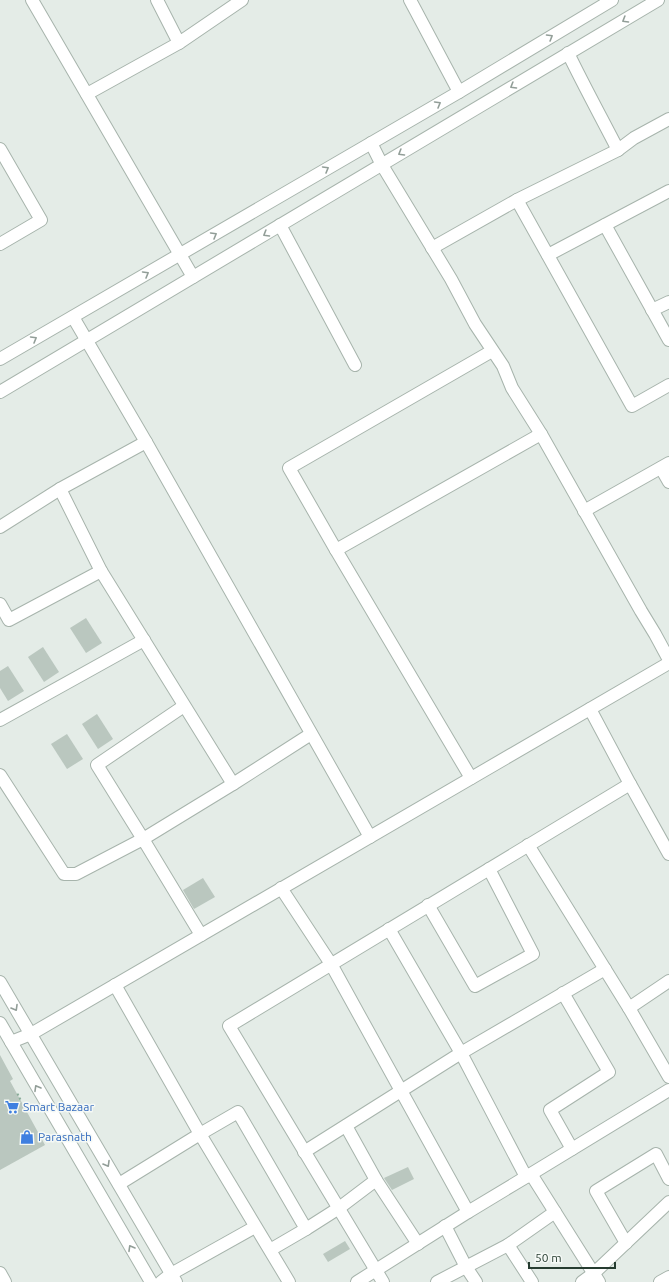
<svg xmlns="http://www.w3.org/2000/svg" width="669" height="1282" font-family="Ubuntu,sans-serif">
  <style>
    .building { fill: #bac7bf }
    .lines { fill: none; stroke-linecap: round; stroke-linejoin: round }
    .minor-casing { stroke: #a7b4ac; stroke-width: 14 }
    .path { stroke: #88ac98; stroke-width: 2; stroke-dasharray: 2 3; stroke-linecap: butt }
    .minor { stroke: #fff; stroke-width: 12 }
    .oneway { stroke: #929e98 }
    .labels { text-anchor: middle; stroke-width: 3; stroke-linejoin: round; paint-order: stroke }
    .shop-label { font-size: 12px; fill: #366cbe; stroke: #f5f9f6; text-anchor: start }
  </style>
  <rect width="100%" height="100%" fill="#e4ece7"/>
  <g class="building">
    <polygon points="86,618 102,643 86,653 70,628"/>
    <polygon points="43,647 59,672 44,682 28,657"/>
    <polygon points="8,666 24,691 8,701 0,688 0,671"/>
    <polygon points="97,714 113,739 98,749 82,724"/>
    <polygon points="67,734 83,759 67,769 51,744"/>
    <polygon points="203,878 215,897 194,909 183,890"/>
    <polygon points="0,1055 13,1079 10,1081 45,1145 0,1170"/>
    <polygon points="408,1167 414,1179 392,1190 384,1178"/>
    <polygon points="345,1241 350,1249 328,1262 323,1254"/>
  </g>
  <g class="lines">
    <defs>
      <g id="minor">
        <polyline points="32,0 193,277"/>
        <polyline points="157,0 179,43 242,0"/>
        <polyline points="410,0 459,92"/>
        <path d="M568 53C584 86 601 117 618 150L634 138 669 119"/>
        <polyline points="87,94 179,43"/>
        <polyline points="371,143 382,165 451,279 475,324 503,366 512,388 541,434 641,611 655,634 669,660"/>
        <polyline points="0,149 41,220 0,244"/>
        <polyline points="618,150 517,200 632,406 669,385"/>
        <polyline points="280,225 355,365"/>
        <polyline points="605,225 669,340"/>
        <polyline points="432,248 517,200"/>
        <polyline points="548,255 669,191"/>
        <polyline points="652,310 669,302"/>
        <polyline points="73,317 146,442 370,837"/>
        <polyline points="0,359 459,92 612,0"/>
        <polyline points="0,392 658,0"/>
        <polyline points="661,468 669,482"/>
        <polyline points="584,511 669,463"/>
        <polyline points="0,527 60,489"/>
        <polyline points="336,550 289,468 492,351"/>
        <polyline points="101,571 233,784 311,734"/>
        <polyline points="0,604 9,620 101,571 60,489 146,442"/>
        <polyline points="184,706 97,765 143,839 233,784"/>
        <polyline points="0,720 144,640"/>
        <polyline points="0,775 64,874 76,874 143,839 201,935"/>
        <polyline points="471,778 336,550 541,434"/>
        <polyline points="630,784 669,854"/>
        <polyline points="528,845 629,1008"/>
        <polyline points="281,888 331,964 468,1212 526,1177"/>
        <polyline points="428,905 475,986 533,954 489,869"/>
        <polyline points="389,929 461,1053 605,969"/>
        <polyline points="669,981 629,1008 669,1077"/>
        <polyline points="0,982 176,1282"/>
        <polyline points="115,985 200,1134 119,1184"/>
        <polyline points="563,993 609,1072 550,1110 572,1149"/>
        <polyline points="0,1023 151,1282"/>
        <polyline points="11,1042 31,1034 669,663"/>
        <polyline points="346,1126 376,1180"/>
        <polyline points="304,1152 461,1053 526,1177 669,1090"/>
        <polyline points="531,1174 599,1282"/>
        <polyline points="445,1226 466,1267 476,1282"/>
        <polyline points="306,1229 339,1208 376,1180 418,1244"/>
        <polyline points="626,1243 596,1191 656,1154 669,1179"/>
        <polyline points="270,1250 306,1229 238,1112 200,1134 289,1282"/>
        <polyline points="0,1273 5,1282"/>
        <polyline points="161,1282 171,1274 255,1227"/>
        <polyline points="357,1282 468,1212"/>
        <polyline points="383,1282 229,1026 630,784 590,709"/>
        <polyline points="437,1282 508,1245"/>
        <polyline points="532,1282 508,1245 555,1212"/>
        <polyline points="582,1282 593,1274 669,1202"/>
        <polyline points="660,1282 669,1277"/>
      </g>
    </defs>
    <use href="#minor" class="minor-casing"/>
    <g class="path">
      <polyline points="17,1095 21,1093"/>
      <polyline points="19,1099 23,1097"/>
    </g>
    <use href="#minor" class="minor"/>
  </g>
  <defs><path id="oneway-chevron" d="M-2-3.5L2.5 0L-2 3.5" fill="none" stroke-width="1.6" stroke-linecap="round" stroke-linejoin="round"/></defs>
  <g class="oneway">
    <use href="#oneway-chevron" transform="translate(625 20) rotate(149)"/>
    <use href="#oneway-chevron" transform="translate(550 37) rotate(-31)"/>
    <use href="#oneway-chevron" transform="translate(513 86) rotate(149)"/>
    <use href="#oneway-chevron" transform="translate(438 104) rotate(-30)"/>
    <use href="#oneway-chevron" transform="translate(401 153) rotate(149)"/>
    <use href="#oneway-chevron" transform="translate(326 169) rotate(-30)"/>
    <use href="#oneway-chevron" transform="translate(266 234) rotate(149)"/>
    <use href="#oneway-chevron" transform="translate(214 235) rotate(-30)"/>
    <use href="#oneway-chevron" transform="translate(146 274) rotate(-30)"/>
    <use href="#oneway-chevron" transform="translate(34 339) rotate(-30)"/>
    <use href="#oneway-chevron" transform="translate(15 1008) rotate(60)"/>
    <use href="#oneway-chevron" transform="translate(37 1088) rotate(-120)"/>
    <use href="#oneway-chevron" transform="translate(107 1164) rotate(60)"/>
    <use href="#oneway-chevron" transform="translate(131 1248) rotate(-120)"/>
  </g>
  <defs>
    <symbol id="supermarket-bare" viewBox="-9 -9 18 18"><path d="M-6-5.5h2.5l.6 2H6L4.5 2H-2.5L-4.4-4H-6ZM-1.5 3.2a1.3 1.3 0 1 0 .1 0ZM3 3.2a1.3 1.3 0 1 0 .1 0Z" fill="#3f7fe0" stroke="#f5f9f6" stroke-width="2.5" paint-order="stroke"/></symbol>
    <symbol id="shop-bare" viewBox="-9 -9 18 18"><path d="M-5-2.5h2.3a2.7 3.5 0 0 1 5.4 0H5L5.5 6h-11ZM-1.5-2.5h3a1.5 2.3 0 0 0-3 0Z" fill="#3f7fe0" stroke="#f5f9f6" stroke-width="2.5" paint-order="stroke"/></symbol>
  </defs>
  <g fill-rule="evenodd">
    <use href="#supermarket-bare" x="2" y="1097" width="20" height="20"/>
    <use href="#shop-bare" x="17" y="1127" width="20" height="20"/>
  </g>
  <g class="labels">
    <g class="shop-label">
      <text x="23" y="1111">Smart Bazaar</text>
      <text x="38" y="1141">Parasnath</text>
    </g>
  </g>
  <path d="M529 1262v6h86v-6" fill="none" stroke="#263c30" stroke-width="2"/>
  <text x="535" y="1262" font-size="12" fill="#263c30" stroke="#f5f9f6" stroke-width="3" paint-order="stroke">50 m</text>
</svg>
